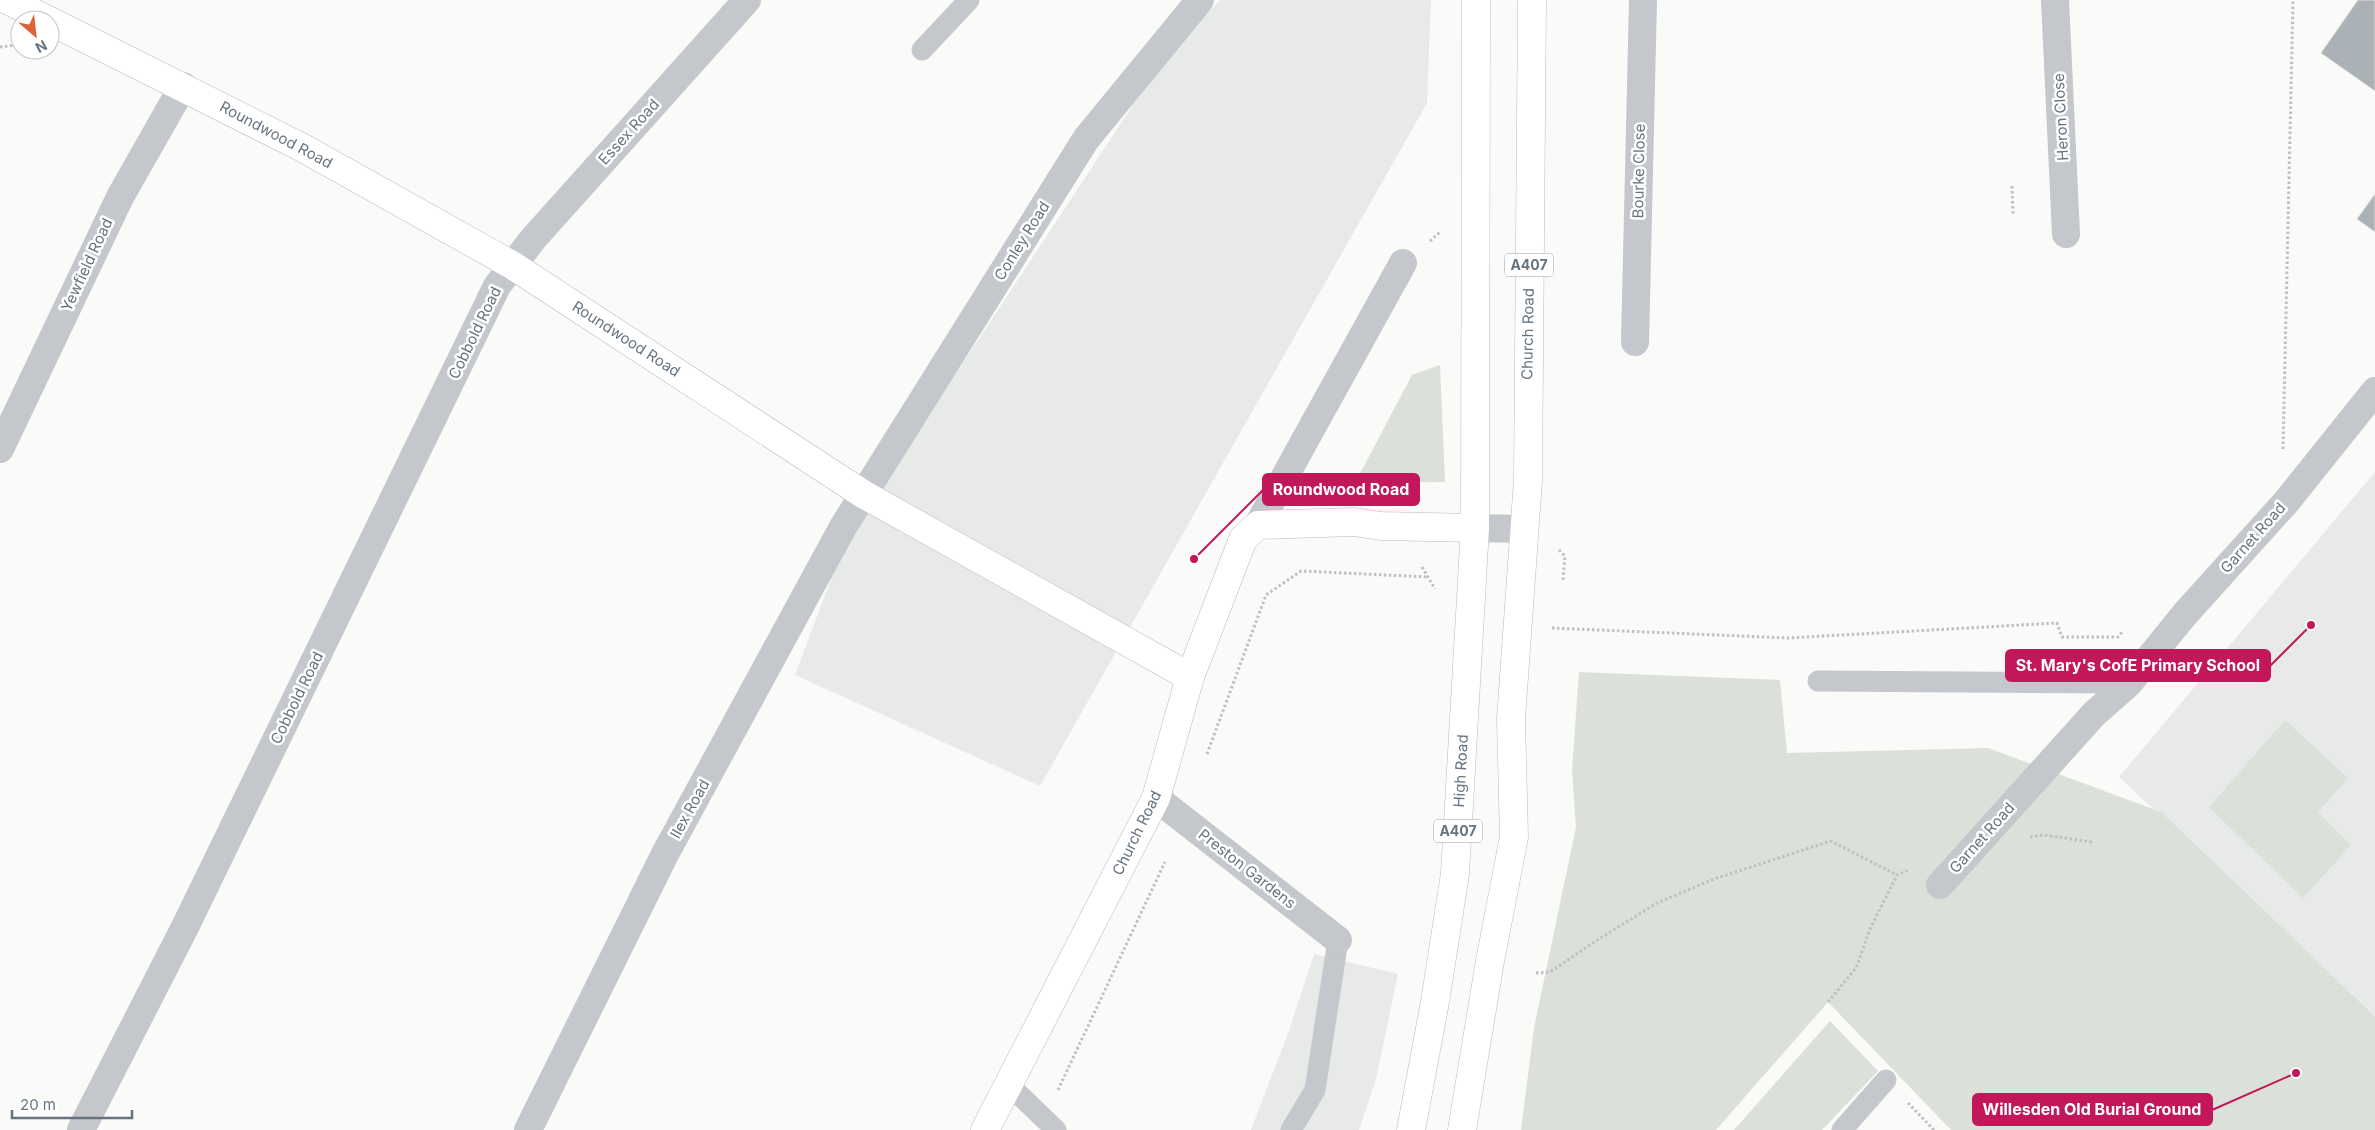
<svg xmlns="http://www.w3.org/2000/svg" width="2375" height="1130" font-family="Inter,sans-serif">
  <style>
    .built { fill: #e8e9e9 }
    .green { fill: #dbe0d9 }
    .building { fill: #aab2b8; stroke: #dcdcda }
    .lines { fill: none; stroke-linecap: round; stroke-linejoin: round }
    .secondary-casing { stroke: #b6bbc0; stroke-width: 29 }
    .primary-casing { stroke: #b7bbbf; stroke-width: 29 }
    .path { stroke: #bec0c3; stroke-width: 3; stroke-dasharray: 2.5 2.5; stroke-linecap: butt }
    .lane { stroke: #c4c7cb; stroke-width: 21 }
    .street { stroke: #c4c7cb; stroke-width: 28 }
    .secondary { stroke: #fff; stroke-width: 28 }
    .primary { stroke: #fff; stroke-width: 28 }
    .labels { text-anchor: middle; stroke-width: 5; stroke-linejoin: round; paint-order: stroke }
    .shield { fill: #fff; stroke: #949ea7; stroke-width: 1 }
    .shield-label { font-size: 14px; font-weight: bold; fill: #667481 }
    .street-label { font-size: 15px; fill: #667481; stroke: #fff }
    .leader { fill: none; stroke: #c2185b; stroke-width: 2 }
    .callout-dot { fill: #c2185b; stroke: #fff; stroke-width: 2 }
    .callout { fill: #c2185b; stroke: #c2185b; stroke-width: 2 }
    .callout-label { font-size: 16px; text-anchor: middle; font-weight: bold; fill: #fff }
  </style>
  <rect width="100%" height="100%" fill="#fafaf8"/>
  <g class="built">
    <polygon points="1220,0 1431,0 1427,103 1040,786 795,675 863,494 895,466 1160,64"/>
    <polygon points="2375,472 2375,1015 2119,777"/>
    <polygon points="1314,954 1398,974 1376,1079 1359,1130 1251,1130 1290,1028"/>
  </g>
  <g class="green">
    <polygon points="1440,365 1445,482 1355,483 1412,375"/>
    <polygon points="1579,672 1780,680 1787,753 1988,748 2161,812 2375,1016 2375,1130 1951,1130 1828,1002 1716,1130 1521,1130 1534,1028 1576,827 1572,770"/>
    <polygon points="2285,720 2348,778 2318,812 2351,845 2303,898 2209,807"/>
    <polygon points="1830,1021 1878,1071 1822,1130 1734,1130"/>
  </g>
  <g class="building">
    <polygon points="2358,0 2375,0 2375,91 2321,53"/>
    <polygon points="2375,194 2375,232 2357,219"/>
  </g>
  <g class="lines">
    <defs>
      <g id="secondary">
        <polyline points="7,0 48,20"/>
        <polyline points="50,21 303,148 512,265 863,494 1190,677"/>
        <polyline points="985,1130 1156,798 1190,677 1243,539 1258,525 1354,522 1381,526 1475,528"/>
      </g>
      <g id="primary">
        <polyline points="1411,1130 1435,1002 1455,874 1475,528 1476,0"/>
        <polyline points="1462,1130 1490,961 1514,837 1511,719 1528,480 1532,0"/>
      </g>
    </defs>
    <use href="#secondary" class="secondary-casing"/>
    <use href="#primary" class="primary-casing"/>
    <g class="path">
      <polyline points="0,47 17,45"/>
      <polyline points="2012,186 2013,215"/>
      <polyline points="1430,241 1440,232"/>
      <polyline points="2283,449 2293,0"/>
      <polyline points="1559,550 1565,556 1563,580"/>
      <polyline points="1422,567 1435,589"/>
      <polyline points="1552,628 1788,638 2057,623 2062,637 2118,637 2123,631"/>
      <polyline points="1207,754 1266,595 1301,571 1428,577"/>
      <polyline points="2030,837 2043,835 2092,842"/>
      <polyline points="1536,973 1550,972 1599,939 1657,903 1714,879 1831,841 1897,875"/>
      <polyline points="1828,1002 1856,968 1870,929 1897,875 1909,870"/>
      <polyline points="1058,1090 1165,862"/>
      <polyline points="1908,1103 1934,1130"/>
    </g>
    <g class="lane">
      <polyline points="922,50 969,0"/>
      <polyline points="1818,681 2129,683"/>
      <polyline points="1008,1084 1056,1130"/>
      <polyline points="1291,1130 1315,1090 1338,940"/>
      <polyline points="1842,1130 1886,1080"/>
    </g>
    <g class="street">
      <polyline points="2055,0 2066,234"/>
      <polyline points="1635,342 1643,0"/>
      <polyline points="0,449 120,197 183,86"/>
      <polyline points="1258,525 1403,263"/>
      <polyline points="1475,528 1524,529"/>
      <polyline points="1156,798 1338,940"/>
      <polyline points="1940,885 2094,714 2129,683 2185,614 2287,501 2375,391"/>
      <polyline points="81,1130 185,927 497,286 533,239 747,0"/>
      <polyline points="528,1130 665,854 843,527 1086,139 1200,0"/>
    </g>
    <use href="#secondary" class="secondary"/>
    <use href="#primary" class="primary"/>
  </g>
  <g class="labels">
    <g class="shield">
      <rect x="1505" y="253.5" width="48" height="23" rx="4"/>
      <rect x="1434" y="819.5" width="48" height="23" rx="4"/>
    </g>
    <g class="shield-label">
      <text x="1529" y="270">A407</text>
      <text x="1458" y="836">A407</text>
    </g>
    <g class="street-label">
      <text transform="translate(2061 117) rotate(-93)" y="5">Heron Close</text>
      <text transform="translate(629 132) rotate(-48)" y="5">Essex Road</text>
      <text transform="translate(276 135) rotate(28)" y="5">Roundwood Road</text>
      <text transform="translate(1639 171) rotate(-89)" y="5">Bourke Close</text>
      <text transform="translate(1022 241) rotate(-58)" y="5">Conley Road</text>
      <text transform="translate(87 265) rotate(-65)" y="5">Yewfield Road</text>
      <text transform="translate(475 333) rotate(-64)" y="5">Cobbold Road</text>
      <text transform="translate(1528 334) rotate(-89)" y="5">Church Road</text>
      <text transform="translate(626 339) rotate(33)" y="5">Roundwood Road</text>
      <text transform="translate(2253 538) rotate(-48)" y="5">Garnet Road</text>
      <text transform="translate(297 698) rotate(-64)" y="5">Cobbold Road</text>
      <text transform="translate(1461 771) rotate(-87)" y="5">High Road</text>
      <text transform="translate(690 809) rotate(-61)" y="5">Ilex Road</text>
      <text transform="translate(1137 833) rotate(-64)" y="5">Church Road</text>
      <text transform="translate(1982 838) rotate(-48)" y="5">Garnet Road</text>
      <text transform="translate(1247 869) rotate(38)" y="5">Preston Gardens</text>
    </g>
  </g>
  <path class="leader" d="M1194 559L1263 490M2311 625L2270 666M2296 1073L2212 1110"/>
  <g class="callout-dot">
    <circle cx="1194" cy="559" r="5"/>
    <circle cx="2311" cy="625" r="5"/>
    <circle cx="2296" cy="1073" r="5"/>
  </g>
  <g class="callout">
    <rect x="1263" y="474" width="156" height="31" rx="5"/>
    <rect x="2006" y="650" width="264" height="31" rx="5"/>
    <rect x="1973" y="1094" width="239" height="31" rx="5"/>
  </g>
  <g class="callout-label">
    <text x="1341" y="495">Roundwood Road</text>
    <text x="2138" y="671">St. Mary's CofE Primary School</text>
    <text x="2092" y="1115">Willesden Old Burial Ground</text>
  </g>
  <g transform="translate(35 35) rotate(152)"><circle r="24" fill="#ffffff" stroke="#c2c7cd"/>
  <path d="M0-4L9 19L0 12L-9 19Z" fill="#da6437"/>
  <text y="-8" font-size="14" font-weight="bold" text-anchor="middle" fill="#667481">N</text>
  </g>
  <path d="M12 1110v8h120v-8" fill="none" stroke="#667481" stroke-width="2.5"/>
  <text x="20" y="1110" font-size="15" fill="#667481" stroke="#ffffff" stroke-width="4" paint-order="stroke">20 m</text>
</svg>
